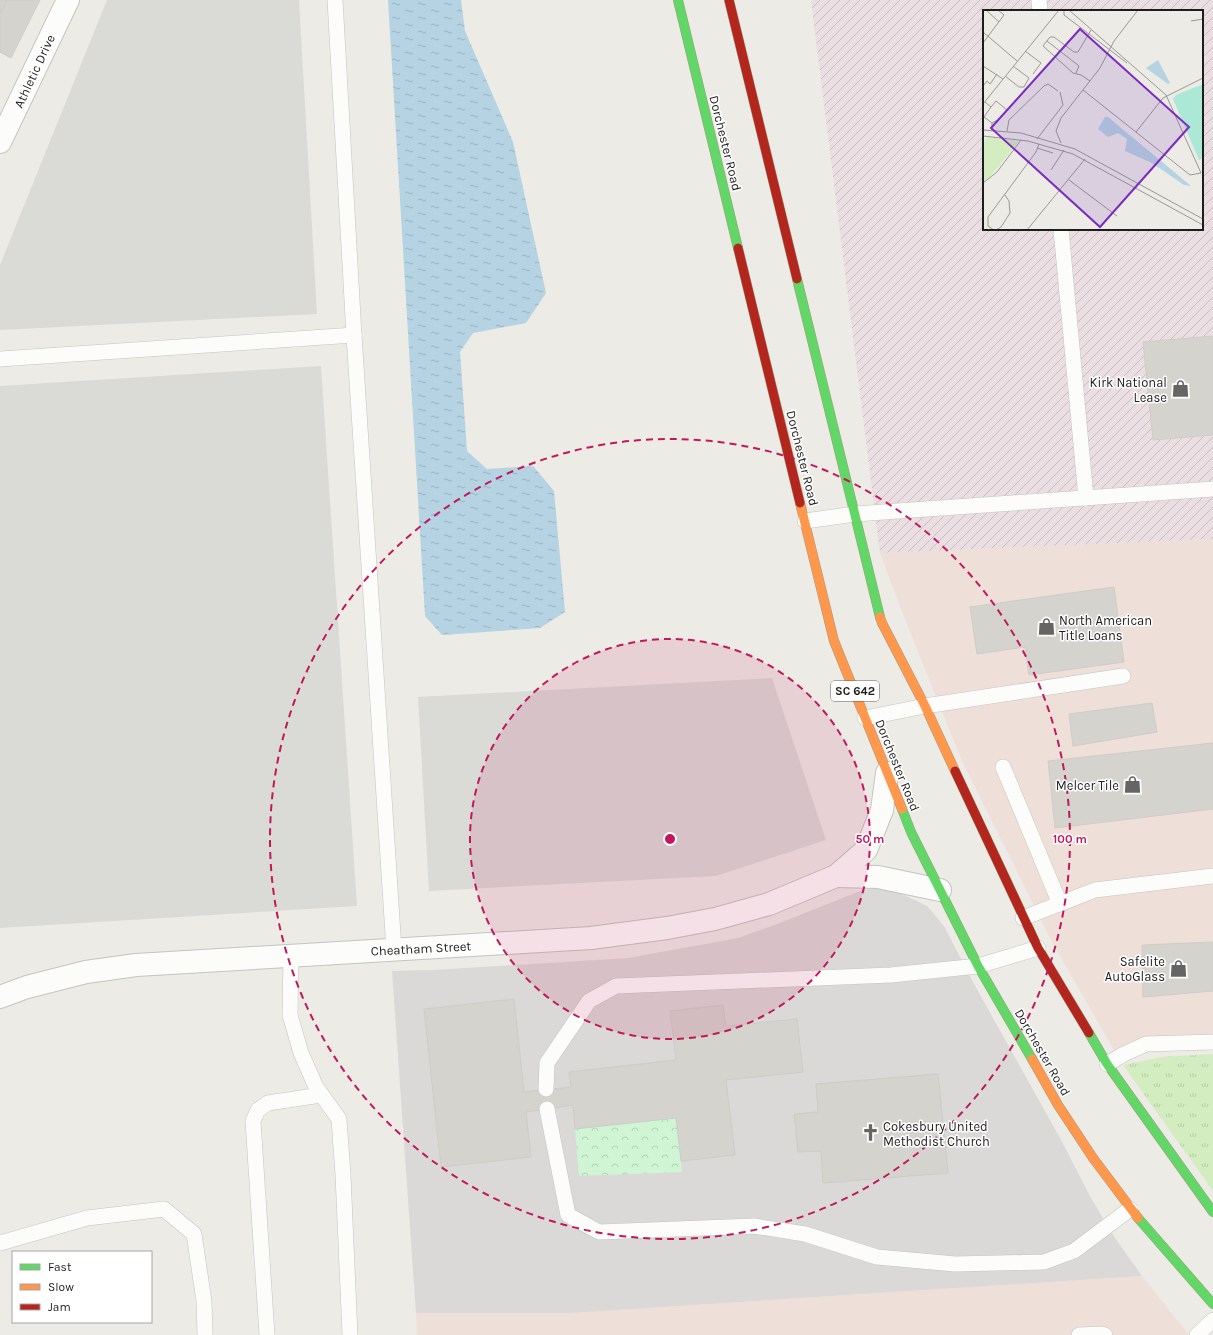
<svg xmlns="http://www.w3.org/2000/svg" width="1213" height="1335" font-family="Karla,sans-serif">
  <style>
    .commercial { fill: #efdfd9 }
    .industrial { fill: url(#industrial-furrows); fill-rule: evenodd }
    .religious { fill: #dad9d7 }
    .grass { fill: url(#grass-tufts) }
    .park { fill: url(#park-crowns) }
    .parking { fill: #dadad7 }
    .water { fill: url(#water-ripples) }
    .building { fill: #d5d3ce; stroke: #cfccc6 }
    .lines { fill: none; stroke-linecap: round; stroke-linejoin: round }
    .lane-casing { stroke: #c4c4c1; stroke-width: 16 }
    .street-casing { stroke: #c4c4c1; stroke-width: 24 }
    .fast-casing { stroke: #a29c82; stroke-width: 10 }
    .slow-casing { stroke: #a29c82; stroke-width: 10 }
    .jam-casing { stroke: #a29c82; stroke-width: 10 }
    .lane { stroke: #fcfcfb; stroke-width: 15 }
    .street { stroke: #fcfcfb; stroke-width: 22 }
    .fast { stroke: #63d668; stroke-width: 9 }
    .slow { stroke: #ff974d; stroke-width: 9 }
    .jam { stroke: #b3261e; stroke-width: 9 }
    .ring { fill: none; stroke: #c2185b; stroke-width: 2; stroke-dasharray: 7 5 }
    .labels { text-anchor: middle; stroke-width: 3; stroke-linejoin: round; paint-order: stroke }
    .shield { fill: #fff; stroke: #616161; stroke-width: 1 }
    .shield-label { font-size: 12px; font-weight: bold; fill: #1d1d1d }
    .street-label { font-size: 13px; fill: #1d1d1d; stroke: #fff }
    .poi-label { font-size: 13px; fill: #1d1d1d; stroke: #fff; text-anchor: end }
    .inset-road { fill: none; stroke: #999995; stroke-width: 1 }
    .view { fill: #7b2cbf; fill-opacity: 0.15; stroke: #7b2cbf; stroke-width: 2 }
    .inset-edge { fill: none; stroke: #1d1d1d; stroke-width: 2 }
    .centre { fill: #c2185b; stroke: #fff; stroke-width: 2 }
    .ring-label { font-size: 12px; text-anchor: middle; font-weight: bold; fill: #c2185b; stroke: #fff; stroke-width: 3; stroke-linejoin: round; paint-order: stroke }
  </style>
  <defs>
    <pattern id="industrial-furrows" width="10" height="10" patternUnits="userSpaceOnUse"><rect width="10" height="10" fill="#eadee3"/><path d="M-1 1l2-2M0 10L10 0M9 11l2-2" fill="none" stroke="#c8bec2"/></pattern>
    <pattern id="grass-tufts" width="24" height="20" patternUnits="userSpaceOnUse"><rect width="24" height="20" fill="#d3edc0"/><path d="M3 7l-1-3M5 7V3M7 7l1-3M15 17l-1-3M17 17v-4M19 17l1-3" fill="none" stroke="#b5cba5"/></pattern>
    <pattern id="park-crowns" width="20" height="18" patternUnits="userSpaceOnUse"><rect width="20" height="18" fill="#d0f5d5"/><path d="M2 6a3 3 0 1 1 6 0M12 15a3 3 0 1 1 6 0" fill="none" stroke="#b2d2b6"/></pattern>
    <pattern id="water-ripples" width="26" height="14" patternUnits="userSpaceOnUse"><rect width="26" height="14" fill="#b5d3e2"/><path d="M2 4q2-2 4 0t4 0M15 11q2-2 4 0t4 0" fill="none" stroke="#9bb5c1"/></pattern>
  </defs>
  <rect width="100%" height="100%" fill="#ecebe5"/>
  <g class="commercial">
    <polygon points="1213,539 1213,1042 1189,1043 1118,1057 1052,942 962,761 910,632 880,553"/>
    <polygon points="1142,1276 1189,1335 417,1335 416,1313 571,1313"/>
  </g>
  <path class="industrial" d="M811 0H1213V539L880 553ZM984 11H1202V229H984Z"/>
  <polygon class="religious" points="878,887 898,892 927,906 944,926 974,984 1060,1138 1091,1198 1113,1235 1142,1276 571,1313 416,1313 392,971 433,970 628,958 738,938 772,926 860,891"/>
  <polygon class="grass" points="1213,1054 1213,1191 1123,1065 1162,1057"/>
  <polygon class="park" points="676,1118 682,1172 579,1176 575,1129"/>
  <g class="parking">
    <polygon points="107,0 299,0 317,314 0,330 0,265"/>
    <polygon points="321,366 357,906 0,928 0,386"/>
    <polygon points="772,678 826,840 716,876 429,891 418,697"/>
  </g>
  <polygon class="water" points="388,0 461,0 465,31 513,142 546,293 526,323 473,333 460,352 467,451 487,469 533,466 554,491 565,612 540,628 442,635 425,616"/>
  <g class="building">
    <polygon points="0,0 7,0 0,15"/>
    <polygon points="7,0 40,0 11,58 0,52 0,15"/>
    <polygon points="1213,336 1213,435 1153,440 1143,342"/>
    <polygon points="1114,587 1124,662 1029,675 1025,647 977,654 970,607"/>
    <polygon points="1152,703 1157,732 1073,746 1069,714"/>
    <polygon points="1213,743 1213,809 1055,828 1048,761"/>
    <polygon points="1213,942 1213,991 1143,997 1142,945"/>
    <polygon points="514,999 524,1092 571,1087 569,1072 676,1060 670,1011 723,1005 726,1026 797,1019 803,1072 726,1080 735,1155 681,1161 676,1118 575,1129 573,1105 526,1112 531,1157 441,1167 424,1009"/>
    <polygon points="938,1074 948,1173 823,1183 821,1151 798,1152 794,1114 818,1112 816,1084"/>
  </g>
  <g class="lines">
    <defs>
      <g id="lane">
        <polyline points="335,0 354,335 394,950"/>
        <polyline points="1039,0 1040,11"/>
        <polyline points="1061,229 1086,498"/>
        <polyline points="0,359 354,335"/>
        <polyline points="805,521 855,514 1213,489"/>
        <polyline points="865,718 925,706 1123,676"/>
        <polyline points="1003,767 1060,904"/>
        <polyline points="1023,918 1095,890 1213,876"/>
        <polyline points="291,955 290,1015 301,1053 316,1087 339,1119 343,1175 350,1335"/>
        <polyline points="1107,1064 1124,1054 1146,1044 1213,1042"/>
        <polyline points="546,1089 547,1063 589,1001 616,986 891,975 978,966 1038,948"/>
        <polyline points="547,1109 568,1215 599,1232 754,1226 805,1234 877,1257 955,1264 1044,1262 1074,1251 1130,1209"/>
        <polyline points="0,1243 87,1218 164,1209 194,1234 204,1301 205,1335"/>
        <polyline points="267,1335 253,1121 258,1110 268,1103 321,1095"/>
        <polyline points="1079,1335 1102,1334 1105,1335"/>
        <polyline points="1197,1335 1213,1320"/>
      </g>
      <g id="street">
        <polyline points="0,142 68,0"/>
        <polyline points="836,876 878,877 940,890"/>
        <polyline points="0,997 27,987 86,972 136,965 591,938 667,928 715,919 769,904 836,876 866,850 882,810 887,773"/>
      </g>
      <g id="fast">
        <polyline points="678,0 738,248"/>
        <polyline points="797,279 880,617"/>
        <polyline points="902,809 911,832 978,966 1032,1059"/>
        <polyline points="1089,1033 1107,1064 1213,1212"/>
        <polyline points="1138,1218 1213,1304"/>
      </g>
      <g id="slow">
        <polyline points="800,503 834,641 902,809"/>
        <polyline points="880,617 882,623 925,706 955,771"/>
        <polyline points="1032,1059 1058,1105 1093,1158 1138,1218"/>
      </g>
      <g id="jam">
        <polyline points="729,0 797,279"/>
        <polyline points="738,248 800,503"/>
        <polyline points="955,771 1038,948 1089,1033"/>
      </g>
    </defs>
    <use href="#lane" class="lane-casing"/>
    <use href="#street" class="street-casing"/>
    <use href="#fast" class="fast-casing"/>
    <use href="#slow" class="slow-casing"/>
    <use href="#jam" class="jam-casing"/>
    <use href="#lane" class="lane"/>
    <use href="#street" class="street"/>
    <use href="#fast" class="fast"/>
    <use href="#slow" class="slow"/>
    <use href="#jam" class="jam"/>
  </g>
  <circle cx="670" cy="839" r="200" fill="#c2185b" fill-opacity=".12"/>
  <g class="ring">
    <circle cx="670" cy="839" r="200"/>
    <circle cx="670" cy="839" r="400"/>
  </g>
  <defs>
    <symbol id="shop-bare" viewBox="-9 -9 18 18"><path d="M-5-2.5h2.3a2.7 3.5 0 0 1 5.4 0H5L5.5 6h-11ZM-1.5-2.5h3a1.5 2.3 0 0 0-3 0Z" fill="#656563" stroke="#fff" stroke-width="2.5" paint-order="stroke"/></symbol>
    <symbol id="church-bare" viewBox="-9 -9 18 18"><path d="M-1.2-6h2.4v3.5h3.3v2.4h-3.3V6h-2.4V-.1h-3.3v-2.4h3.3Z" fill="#656563" stroke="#fff" stroke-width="2.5" paint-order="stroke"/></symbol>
  </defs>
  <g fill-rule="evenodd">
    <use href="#shop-bare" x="1168" y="376" width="25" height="25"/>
    <use href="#shop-bare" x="1034" y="614" width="25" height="25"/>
    <use href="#shop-bare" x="1120" y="772" width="25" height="25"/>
    <use href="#shop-bare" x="1166" y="956" width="25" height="25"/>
    <use href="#church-bare" x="858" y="1120" width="25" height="25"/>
  </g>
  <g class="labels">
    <rect class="shield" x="831" y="681" width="48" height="20" rx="3"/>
    <g class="shield-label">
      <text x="855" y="695">SC 642</text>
    </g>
    <g class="street-label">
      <text transform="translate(34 71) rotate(-65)" y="5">Athletic Drive</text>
      <text transform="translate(726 143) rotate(76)" y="5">Dorchester Road</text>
      <text transform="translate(803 458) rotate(76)" y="5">Dorchester Road</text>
      <text transform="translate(898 765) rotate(68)" y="5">Dorchester Road</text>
      <text transform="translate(421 948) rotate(-3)" y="5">Cheatham Street</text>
      <text transform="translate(1043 1052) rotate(60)" y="5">Dorchester Road</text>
    </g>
    <g class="poi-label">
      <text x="1167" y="387">Kirk National<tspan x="1167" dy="15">Lease</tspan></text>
      <text x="1059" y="625" text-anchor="start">North American<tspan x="1059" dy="15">Title Loans</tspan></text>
      <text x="1119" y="790">Melcer Tile</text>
      <text x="1165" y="966">Safelite<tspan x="1165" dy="15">AutoGlass</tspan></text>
      <text x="883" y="1131" text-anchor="start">Cokesbury United<tspan x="883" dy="15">Methodist Church</tspan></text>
    </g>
  </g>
  <g transform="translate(983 10)">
    <rect width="220" height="220" fill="#ecebe5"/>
    <path d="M5 127 36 131 6 168 0 171V133Z" fill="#d3edc0"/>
    <path d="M220 74V148L216 150 190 89 193 85Z" fill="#ace8d6"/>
    <path d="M175 50 187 73 185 74 163 58ZM122 107H125L208 176 201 175 169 153 142 141 144 129 135 123 125 127 115 119Z" fill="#b5d3e2"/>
    <path class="inset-road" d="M3 0 16 12M81 0V5L144 53M86 0 183 85 218 163 207 165 100 80M208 11 220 9M0 22 34 51M64 31 96 56 93 63M0 33 21 5 15 0M42 41 58 53 50 64M0 56 20 69M22 66 36 77H41L46 68 30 56M107 71 98 65 90 63 60 36 67 27H71L91 42H95L108 20M0 76 4 71 7 74 14 64M2 92 8 97 13 91 24 100 16 109 9 113V121M0 94 76 0M8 97 1 107 9 113M0 120 38 123 92 139 220 209M24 121 26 110 61 76 65 74 75 81M153 122 180 88 220 68M0 126 45 131 90 144 220 215M54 129 80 95 77 82M78 133 73 121 78 108 117 58 131 31 155 0M54 138 70 143M68 160 81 140M86 170 134 206M0 173 14 162 38 130M11 220 5 216V207L53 142 56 134M13 220 18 217 27 203 26 191 22 185M44 220 102 149"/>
    <path class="view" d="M97 19 206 117 117 217 8 118Z"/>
    <rect width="220" height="220" class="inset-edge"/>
  </g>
  <circle cx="670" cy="839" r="6" class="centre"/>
  <g class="ring-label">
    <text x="870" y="843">50 m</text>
    <text x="1070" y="843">100 m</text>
  </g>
  <rect x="12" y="1251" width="140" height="72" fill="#ffffff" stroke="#a5a5a5"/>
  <rect x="20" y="1264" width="20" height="6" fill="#63d668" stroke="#a5a5a5"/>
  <text x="48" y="1271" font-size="12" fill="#1d1d1d">Fast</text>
  <rect x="20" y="1284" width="20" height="6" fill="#ff974d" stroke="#a5a5a5"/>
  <text x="48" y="1291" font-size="12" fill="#1d1d1d">Slow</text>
  <rect x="20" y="1304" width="20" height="6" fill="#b3261e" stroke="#a5a5a5"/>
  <text x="48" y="1311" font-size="12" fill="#1d1d1d">Jam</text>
</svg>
